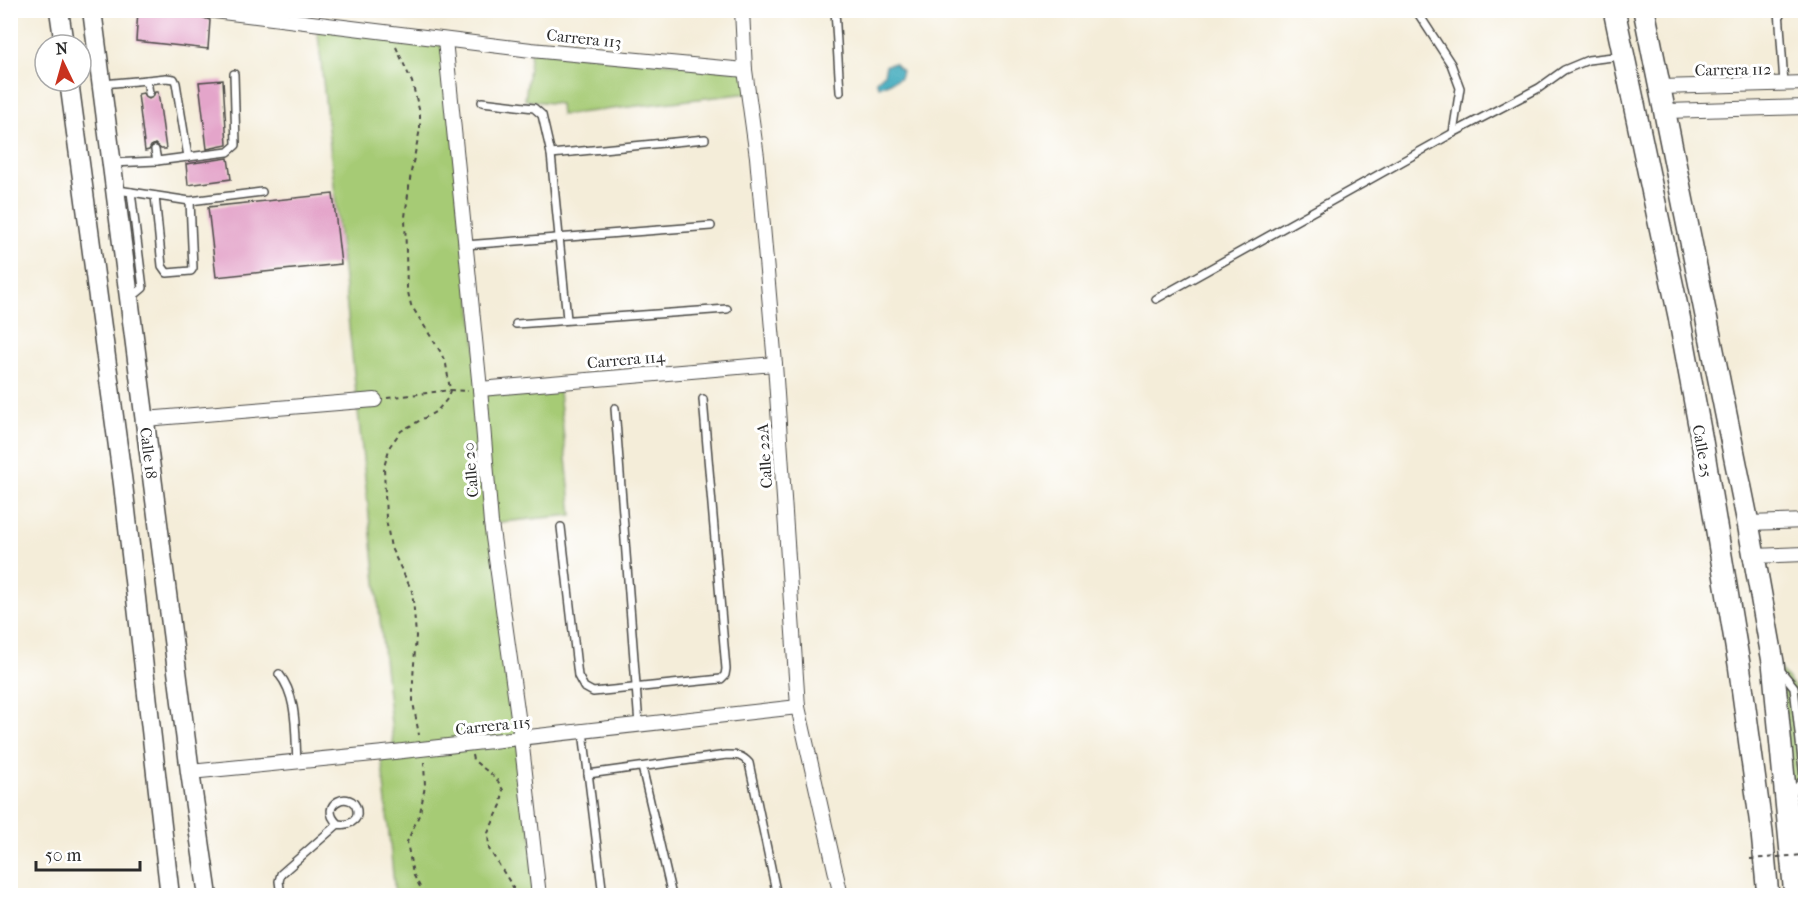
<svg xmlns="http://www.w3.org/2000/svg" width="1816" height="906" font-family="'IM FELL French Canon',serif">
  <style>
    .green { fill: #a6cb75; stroke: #687b50; stroke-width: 1.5 }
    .water { fill: #3ca9bc; stroke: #346a74; stroke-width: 1.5 }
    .building { fill: #e4a5ca }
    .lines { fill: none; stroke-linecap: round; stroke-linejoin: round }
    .service-casing { stroke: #494845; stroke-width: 10 }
    .minor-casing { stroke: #494845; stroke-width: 16 }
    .secondary-casing { stroke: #494845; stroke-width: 21 }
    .trunk-casing { stroke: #494845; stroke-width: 24 }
    .path { stroke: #494845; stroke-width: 2; stroke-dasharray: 4.5 4.5; stroke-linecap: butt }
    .service { stroke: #fff; stroke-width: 7 }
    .minor { stroke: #fff; stroke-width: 14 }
    .secondary { stroke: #fff; stroke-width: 18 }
    .trunk { stroke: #fff; stroke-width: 21 }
    .path-bridge { stroke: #494845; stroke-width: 2; stroke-dasharray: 4.5 4.5; stroke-linecap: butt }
    .labels { text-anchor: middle; stroke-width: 6; stroke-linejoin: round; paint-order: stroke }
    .street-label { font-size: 16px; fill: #2b2b2b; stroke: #fff }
  </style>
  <rect width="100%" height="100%" fill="#fff"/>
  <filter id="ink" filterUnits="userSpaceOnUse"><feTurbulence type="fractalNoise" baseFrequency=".0167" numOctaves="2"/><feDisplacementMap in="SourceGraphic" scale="12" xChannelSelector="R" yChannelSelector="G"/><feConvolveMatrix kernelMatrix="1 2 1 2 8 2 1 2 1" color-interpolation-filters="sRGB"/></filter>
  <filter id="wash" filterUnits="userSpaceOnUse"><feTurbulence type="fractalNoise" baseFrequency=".008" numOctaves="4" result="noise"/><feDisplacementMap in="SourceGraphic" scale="24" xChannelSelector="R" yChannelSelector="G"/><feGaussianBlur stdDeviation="1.35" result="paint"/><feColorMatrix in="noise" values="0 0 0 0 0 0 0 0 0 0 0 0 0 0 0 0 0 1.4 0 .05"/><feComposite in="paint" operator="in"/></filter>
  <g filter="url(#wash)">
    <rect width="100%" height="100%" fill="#f4edd9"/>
    <g class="green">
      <polygon points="317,24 445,40 480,389 558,382 572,515 492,523 539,895 395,895 381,753 394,752"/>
      <polygon points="531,50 745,70 749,93 561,115 560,104 525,100"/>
      <polygon points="1773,662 1794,687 1804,778 1787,801"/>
    </g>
    <polygon class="water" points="894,63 902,71 900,78 879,87 876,81 884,74 886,65"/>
    <g id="blocks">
      <g class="building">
        <polygon points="138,10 163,10 198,14 201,17 210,20 208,49 136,41"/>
        <polygon points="223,80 227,145 207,149 199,82"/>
        <polygon points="155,92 158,92 166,149 161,149 155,144 151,146 149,150 145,151 138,94 143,93 145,97 149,99 153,97"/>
        <polygon points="228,158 231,179 188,185 186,164"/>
        <polygon points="333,194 341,264 216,277 208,207"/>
      </g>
    </g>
  </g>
  <g filter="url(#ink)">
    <use href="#blocks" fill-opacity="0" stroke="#494845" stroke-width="1.5"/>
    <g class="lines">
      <defs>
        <g id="service">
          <polyline points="835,10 840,92"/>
          <polyline points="1416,10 1451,64 1460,88 1453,133"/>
          <polyline points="1779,10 1784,84"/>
          <polyline points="147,80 166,78 174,79 176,83 188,157 157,161"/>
          <polyline points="103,84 147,80 149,93"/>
          <polyline points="482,102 534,108 542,115 551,154 567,319"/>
          <polyline points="551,154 705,139"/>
          <polyline points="188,157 228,152 236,145 234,74"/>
          <polyline points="112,163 157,161 155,150"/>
          <polyline points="118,190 190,201 262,192"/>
          <polyline points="131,192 143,288 131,298"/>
          <polyline points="155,196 162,266 167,273 191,271 193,268 190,201"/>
          <polyline points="465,245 711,226"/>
          <polyline points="1156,299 1453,133 1539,88 1564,70 1588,60 1621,56"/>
          <polyline points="516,324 727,309"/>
          <polyline points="615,408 639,725"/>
          <polyline points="561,527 578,676 584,687 593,692 721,679 725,675 726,669 703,399"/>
          <polyline points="1781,671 1794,687 1804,778 1792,794"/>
          <path d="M279 674C298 697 295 733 297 761"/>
          <polyline points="583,731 603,896"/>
          <polyline points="642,767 672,896"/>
          <path d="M588 774 727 755C737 755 742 755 749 763L777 896"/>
          <path d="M281 896 279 881 281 874 338 824C347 826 359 822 357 810 353 788 316 804 338 824"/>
        </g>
        <g id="minor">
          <polyline points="206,10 531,50 745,70"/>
          <polyline points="742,10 745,70 757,157 775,364 798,707 841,896"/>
          <polyline points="445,40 480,389 491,523 521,738 539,896"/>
          <polyline points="1660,87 1806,83"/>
          <polyline points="1666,111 1806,107"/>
          <polyline points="480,389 775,364"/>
          <polyline points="145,419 375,400"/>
          <polyline points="1748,523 1806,521"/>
          <polyline points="1754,556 1806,554"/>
          <polyline points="190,772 394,752 798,707"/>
        </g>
        <g id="secondary">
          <polyline points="59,10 64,45"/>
          <polyline points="92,10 190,772 208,896"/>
          <polyline points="69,81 123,484 170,896"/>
        </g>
        <g id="trunk">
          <polyline points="1614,10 1679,316 1702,441 1739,664 1762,833 1768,896"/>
          <polyline points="1644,10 1748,523 1773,662 1795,896"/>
        </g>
      </defs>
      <use href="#service" class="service-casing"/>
      <use href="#minor" class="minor-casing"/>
      <use href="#secondary" class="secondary-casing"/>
      <use href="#trunk" class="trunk-casing"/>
      <g class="path">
        <polyline points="396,47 412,82 420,113 420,129 411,172 405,217 407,288 411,305 440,351 446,364 450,390 448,398 437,411 401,431 390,446 384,467 386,519 391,548 412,591 414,610 416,636 413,678 413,702 419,735"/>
        <polyline points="387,398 450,390 468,391"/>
        <polyline points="472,755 473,760 496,778 503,790 501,805 488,833 489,849 513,887 513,896"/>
        <polyline points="424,762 425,786 420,813 407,842 413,874 425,896"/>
      </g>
      <use href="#service" class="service"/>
      <use href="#minor" class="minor"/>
      <use href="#secondary" class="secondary"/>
      <use href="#trunk" class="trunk"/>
      <polyline class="path-bridge" points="1750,859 1804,855"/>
    </g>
  </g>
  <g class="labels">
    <g class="street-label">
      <text transform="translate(584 38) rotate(6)" y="6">Carrera 113</text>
      <text transform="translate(1733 69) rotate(-1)" y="6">Carrera 112</text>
      <text transform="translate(626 359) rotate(-5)" y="6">Carrera 114</text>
      <text transform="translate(1703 451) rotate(80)" y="6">Calle 25</text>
      <text transform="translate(149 453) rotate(83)" y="6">Calle 18</text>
      <text transform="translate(764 456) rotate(-94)" y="6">Calle 22A</text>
      <text transform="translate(470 470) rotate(-95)" y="6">Calle 20</text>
      <text transform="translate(493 725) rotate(-6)" y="6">Carrera 115</text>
    </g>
  </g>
  <rect width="1816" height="906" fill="none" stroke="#fff" stroke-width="36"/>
  <g transform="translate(63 63) rotate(355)"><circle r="28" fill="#ffffff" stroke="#aaaaaa" stroke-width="1.5"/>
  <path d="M0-4.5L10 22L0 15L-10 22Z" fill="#c8321e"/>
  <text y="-9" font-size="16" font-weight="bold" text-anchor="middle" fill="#2b2b2b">N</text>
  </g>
  <path d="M36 861v9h104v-9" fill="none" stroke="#2b2b2b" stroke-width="3"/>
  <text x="45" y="861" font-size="18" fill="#2b2b2b" stroke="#ffffff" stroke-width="4.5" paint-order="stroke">50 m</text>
</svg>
